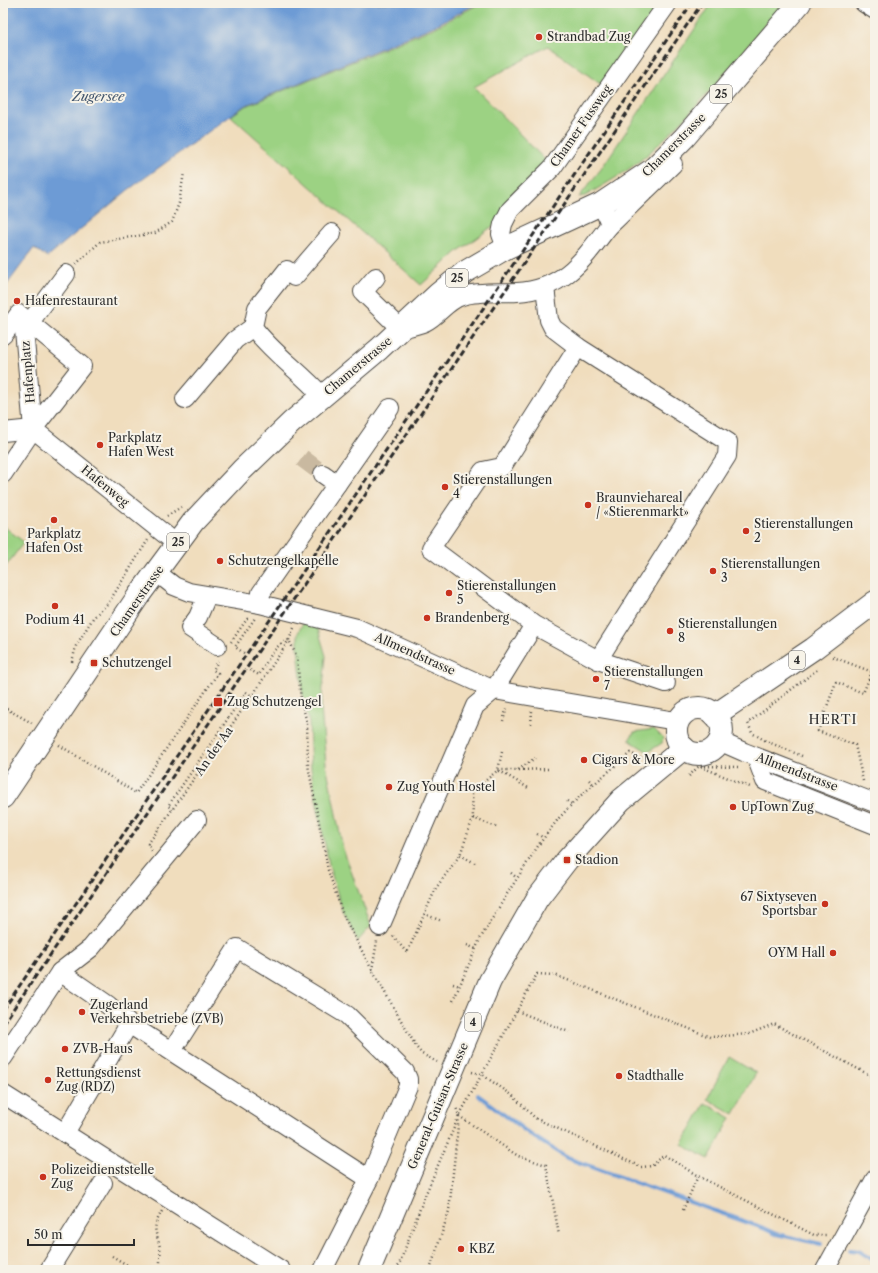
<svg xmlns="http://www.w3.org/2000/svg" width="878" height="1273" font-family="'Libre Caslon Text',serif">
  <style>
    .green { fill: #9cd283; stroke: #647e57 }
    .water { fill: #6d9bd5; stroke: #4c6380 }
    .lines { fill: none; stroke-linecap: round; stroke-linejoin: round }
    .stream { stroke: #6d9bd5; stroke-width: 4 }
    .minor-tunnel { stroke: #c9b9a0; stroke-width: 18; stroke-dasharray: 18 9; stroke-linecap: butt }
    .minor-casing { stroke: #494641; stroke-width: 20 }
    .major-casing { stroke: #494641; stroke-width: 24 }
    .path { stroke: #494641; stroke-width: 2.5; stroke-dasharray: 1 3; stroke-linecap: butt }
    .minor { stroke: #fff; stroke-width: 18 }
    .major { stroke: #fff; stroke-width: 22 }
    .rail { stroke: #2b2b2b; stroke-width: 3; stroke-dasharray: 6 3; stroke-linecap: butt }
    .poi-dot { fill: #c8321e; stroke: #f7f3e8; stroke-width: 1.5 }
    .labels { text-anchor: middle; stroke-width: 4; stroke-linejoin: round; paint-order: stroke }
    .shield { fill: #f7f3e8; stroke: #686764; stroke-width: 1 }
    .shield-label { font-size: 11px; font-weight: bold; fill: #2b2b2b }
    .poi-label { font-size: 12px; fill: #2b2b2b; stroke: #f7f3e8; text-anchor: start }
    .street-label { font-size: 12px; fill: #2b2b2b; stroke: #f7f3e8 }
    .water-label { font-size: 13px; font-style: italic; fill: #45586f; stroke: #f7f3e8 }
    .neighbourhood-label { font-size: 13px; letter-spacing: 1px; fill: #2b2b2b; stroke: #f7f3e8 }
  </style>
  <rect width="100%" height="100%" fill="#f7f3e8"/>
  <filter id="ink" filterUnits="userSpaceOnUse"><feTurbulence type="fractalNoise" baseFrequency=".025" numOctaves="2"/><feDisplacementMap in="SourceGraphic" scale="8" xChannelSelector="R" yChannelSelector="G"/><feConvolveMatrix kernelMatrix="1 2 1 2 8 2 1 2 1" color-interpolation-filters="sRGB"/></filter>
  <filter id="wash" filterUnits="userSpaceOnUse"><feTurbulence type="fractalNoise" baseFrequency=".012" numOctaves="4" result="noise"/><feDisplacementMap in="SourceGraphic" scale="16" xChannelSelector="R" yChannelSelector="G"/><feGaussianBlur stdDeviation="0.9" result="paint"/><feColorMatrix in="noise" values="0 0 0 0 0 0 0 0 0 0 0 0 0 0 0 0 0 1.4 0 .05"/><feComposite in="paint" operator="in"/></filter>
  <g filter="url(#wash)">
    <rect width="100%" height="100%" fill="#f0ddbd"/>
    <g class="green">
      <polygon points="481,3 660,3 603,86 548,46 474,87 549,164 497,223 457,252 421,285 231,116 244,107 436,27"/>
      <path d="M712 3H784C740 54 699 109 648 154 629 171 607 183 585 196L579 197 601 169Z"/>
      <polygon points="3,526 24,542 3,570"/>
      <polygon points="303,623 317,626 326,656 321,708 326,764 343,849 371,926 358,941 343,912 330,869 315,795 311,769 309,723 302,691 298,647 298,633"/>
      <polygon points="654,729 663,738 662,743 648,752 629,740 634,732"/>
      <polygon points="729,1057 756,1073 734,1114 707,1099"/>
      <polygon points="705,1103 731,1118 709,1159 682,1145"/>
    </g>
    <polygon class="water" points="3,3 478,3 434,26 244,106 128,190 47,257 34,248 3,290"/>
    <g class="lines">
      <g class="stream">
        <polyline points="478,1095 531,1135 567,1158 763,1228 776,1234 821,1244"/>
        <polyline points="849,1250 859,1251 875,1261"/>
      </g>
    </g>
  </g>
  <g filter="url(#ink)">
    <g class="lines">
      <polyline class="minor-tunnel" points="302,458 323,474"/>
      <defs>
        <g id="minor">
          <polyline points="864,3 875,10"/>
          <polyline points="608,227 673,164"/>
          <polyline points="506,248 501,234 503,224 510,210 552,168 668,3"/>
          <path d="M376 277 363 292 401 329C409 327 418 325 425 322 439 315 447 300 462 296 479 291 500 293 517 292 563 290 583 260 608 227L609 221 601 204"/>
          <polyline points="545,287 549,320 553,328 578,347"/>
          <polyline points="3,335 19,314 82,366 33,429 3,474"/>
          <path d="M322 396C300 371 273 354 253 327L257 308 287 270 294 277 332 233"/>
          <polyline points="185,399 235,340 253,327"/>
          <polyline points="33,429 177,544"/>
          <polyline points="3,432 33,429 24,330 66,274"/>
          <polyline points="323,474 337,484"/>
          <polyline points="156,572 174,586 189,592 260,604 357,628 494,690 670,720 678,723"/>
          <polyline points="207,596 198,617 190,628 217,646"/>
          <polyline points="260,604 261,593 390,408"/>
          <polyline points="598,660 666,683"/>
          <polyline points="719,741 744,752 875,803"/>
          <polyline points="756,757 765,781 875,825"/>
          <polyline points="380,927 475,706 494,690 534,625 598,660 727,456 728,442 578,347 502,467 483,471 431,548 534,625"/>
          <polyline points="60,972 108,1005 129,1024"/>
          <polyline points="172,1051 237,948 347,1015 405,1072 408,1079 408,1086 369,1179"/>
          <polyline points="3,1058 60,972 91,948 197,820"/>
          <polyline points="3,1094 281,1270"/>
          <polyline points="65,1133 129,1024 369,1179 323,1270"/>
          <polyline points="49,1270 103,1183"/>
          <polyline points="825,1270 875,1179"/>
        </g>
        <g id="major">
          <circle cx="699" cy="731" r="23"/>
          <polyline points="715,715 813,649 875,602"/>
          <polyline points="3,797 139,595 193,522 242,470 292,422 379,349 438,294 465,272 506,248 601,204 652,170 684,138 800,3"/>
          <polyline points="369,1270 490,981 537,899 567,860 621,800 684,748"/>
        </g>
      </defs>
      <use href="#minor" class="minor-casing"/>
      <use href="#major" class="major-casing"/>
      <g class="path">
        <polyline points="76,264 100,242 155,233 172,222 179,203 184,173"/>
        <polyline points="167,516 181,507"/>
        <polyline points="231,642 247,619 250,619"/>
        <polyline points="244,653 235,647 255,618"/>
        <polyline points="833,657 875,673"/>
        <polyline points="72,662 76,646 93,618 109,602 148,540"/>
        <path d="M250 670 259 675C266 664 275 643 289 640L297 657 301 700 307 723 308 765 328 870 343 915 372 970 417 1048 422 1054 437 1062"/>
        <polyline points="3,707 32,723"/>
        <polyline points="503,721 507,707"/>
        <polyline points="531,724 532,711"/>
        <polyline points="59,745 136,793 218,673 213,670 218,661"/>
        <polyline points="502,752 498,770 530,789"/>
        <polyline points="802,756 766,741 752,733 748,723 818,669"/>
        <polyline points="701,766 738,767"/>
        <polyline points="519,770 550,769"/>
        <polyline points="689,776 699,766 750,787"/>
        <polyline points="589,780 593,784"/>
        <polyline points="863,781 855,745 818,731 836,682 863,693 875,665"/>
        <polyline points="457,783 472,792 498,770 518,770 535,758"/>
        <polyline points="567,801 572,804"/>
        <polyline points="173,809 168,806 246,692 252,696"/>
        <polyline points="473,818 499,828"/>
        <polyline points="537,834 544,838"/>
        <polyline points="152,851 148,844 252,696 289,640 294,628"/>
        <polyline points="460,855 475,863"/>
        <polyline points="511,873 517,878"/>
        <polyline points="424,914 442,921"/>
        <polyline points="393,936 407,953 436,888 460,855 473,818 472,792"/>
        <polyline points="467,945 476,949"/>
        <polyline points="372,970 377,941"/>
        <polyline points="453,984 460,986"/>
        <polyline points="453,1001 480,939 507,894 540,843 559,818 579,797 630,753 644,759"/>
        <polyline points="517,1011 569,1032"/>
        <polyline points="472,1072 481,1074 512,1095 535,1118 641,1167 652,1166 664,1155 698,1176 814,1235 827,1235"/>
        <polyline points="459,1116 518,1156 546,1165 559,1235"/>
        <polyline points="683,1210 698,1176"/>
        <polyline points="112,1256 129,1266 131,1270"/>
        <path d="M159 1270C160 1263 161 1254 160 1247 155 1229 152 1229 162 1211"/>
        <polyline points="397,1270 424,1198 459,1116 537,974 555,975 710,1037 749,1034 774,1024 875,1078"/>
        <polyline points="430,1270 449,1211 459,1116 456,1107"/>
      </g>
      <use href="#minor" class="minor"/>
      <use href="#major" class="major"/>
      <g class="rail">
        <polyline points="3,1010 692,3"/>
        <polyline points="3,1024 702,3"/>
      </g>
    </g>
  </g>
  <g class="poi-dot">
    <circle cx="539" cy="37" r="4"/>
    <circle cx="17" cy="301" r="4"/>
    <circle cx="100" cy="445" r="4"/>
    <circle cx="445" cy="487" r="4"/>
    <circle cx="588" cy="505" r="4"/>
    <circle cx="54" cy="520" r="4"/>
    <circle cx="746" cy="531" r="4"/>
    <circle cx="220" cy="561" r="4"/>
    <circle cx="713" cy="571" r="4"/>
    <circle cx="449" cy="593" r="4"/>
    <circle cx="55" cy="606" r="4"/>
    <circle cx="427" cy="618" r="4"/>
    <circle cx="670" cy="631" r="4"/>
    <rect x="90" y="659" width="8" height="8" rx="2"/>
    <circle cx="596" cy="679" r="4"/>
    <rect x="213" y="697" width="10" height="10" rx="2"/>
    <circle cx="584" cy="760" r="4"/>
    <circle cx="389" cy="787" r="4"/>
    <circle cx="733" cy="807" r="4"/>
    <rect x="563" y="856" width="8" height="8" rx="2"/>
    <circle cx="825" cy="904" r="4"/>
    <circle cx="833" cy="953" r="4"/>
    <circle cx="82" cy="1012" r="4"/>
    <circle cx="65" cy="1049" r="4"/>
    <circle cx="619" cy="1076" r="4"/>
    <circle cx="48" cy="1080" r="4"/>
    <circle cx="43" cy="1177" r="4"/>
    <circle cx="461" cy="1249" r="4"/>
  </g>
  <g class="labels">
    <g class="shield">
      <rect x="710" y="85" width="22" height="18" rx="3"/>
      <rect x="446" y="269" width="22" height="18" rx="3"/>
      <rect x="167" y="533" width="22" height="18" rx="3"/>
      <rect x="789" y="651" width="16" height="18" rx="3"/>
      <rect x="465" y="1013" width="16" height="18" rx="3"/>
    </g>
    <g class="shield-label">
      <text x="721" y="98">25</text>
      <text x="457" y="282">25</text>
      <text x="178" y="546">25</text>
      <text x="797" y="664">4</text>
      <text x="473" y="1026">4</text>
    </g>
    <g class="poi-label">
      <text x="547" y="41">Strandbad Zug</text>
      <text x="25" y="305">Hafenrestaurant</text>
      <text x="108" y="442">Parkplatz<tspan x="108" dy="14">Hafen West</tspan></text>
      <text x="453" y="484">Stierenstallungen<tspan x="453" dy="14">4</tspan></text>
      <text x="596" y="502">Braunviehareal<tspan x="596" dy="14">/ «Stierenmarkt»</tspan></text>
      <text x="754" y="528">Stierenstallungen<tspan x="754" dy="14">2</tspan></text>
      <text x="54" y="538" text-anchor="middle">Parkplatz<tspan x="54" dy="14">Hafen Ost</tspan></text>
      <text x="228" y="565">Schutzengelkapelle</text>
      <text x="721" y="568">Stierenstallungen<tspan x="721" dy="14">3</tspan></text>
      <text x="457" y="590">Stierenstallungen<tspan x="457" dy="14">5</tspan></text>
      <text x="435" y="622">Brandenberg</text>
      <text x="55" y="624" text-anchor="middle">Podium 41</text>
      <text x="678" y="628">Stierenstallungen<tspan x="678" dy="14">8</tspan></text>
      <text x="102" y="667">Schutzengel</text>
      <text x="604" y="676">Stierenstallungen<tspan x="604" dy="14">7</tspan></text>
      <text x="227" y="706">Zug Schutzengel</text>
      <text x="592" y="764">Cigars &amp; More</text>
      <text x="397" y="791">Zug Youth Hostel</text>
      <text x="741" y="811">UpTown Zug</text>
      <text x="575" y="864">Stadion</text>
      <text x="817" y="901" text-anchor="end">67 Sixtyseven<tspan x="817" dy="14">Sportsbar</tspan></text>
      <text x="825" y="957" text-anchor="end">OYM Hall</text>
      <text x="90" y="1009">Zugerland<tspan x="90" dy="14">Verkehrsbetriebe (ZVB)</tspan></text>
      <text x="73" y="1053">ZVB-Haus</text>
      <text x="56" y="1077">Rettungsdienst<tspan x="56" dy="14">Zug (RDZ)</tspan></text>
      <text x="627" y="1080">Stadthalle</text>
      <text x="51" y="1174">Polizeidienststelle<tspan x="51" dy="14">Zug</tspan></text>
      <text x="469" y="1253">KBZ</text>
    </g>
    <g class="street-label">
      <text transform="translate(581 126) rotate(-55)" y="4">Chamer Fussweg</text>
      <text transform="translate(674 145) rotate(-45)" y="4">Chamerstrasse</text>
      <text transform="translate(358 366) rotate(-40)" y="4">Chamerstrasse</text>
      <text transform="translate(28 372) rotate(-95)" y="4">Hafenplatz</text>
      <text transform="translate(105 486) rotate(39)" y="4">Hafenweg</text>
      <text transform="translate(137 601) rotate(-55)" y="4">Chamerstrasse</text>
      <text transform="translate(415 654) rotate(24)" y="4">Allmendstrasse</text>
      <text transform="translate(214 751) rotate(-55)" y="4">An der Aa</text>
      <text transform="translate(797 772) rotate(21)" y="4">Allmendstrasse</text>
      <text transform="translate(438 1106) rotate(-67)" y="4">General-Guisan-Strasse</text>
    </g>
    <g class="water-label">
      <text x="98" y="101">Zugersee</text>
    </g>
    <g class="neighbourhood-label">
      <text x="833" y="724">HERTI</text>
    </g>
  </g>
  <rect width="878" height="1273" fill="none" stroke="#f7f3e8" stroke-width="16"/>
  <path d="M28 1239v6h106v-6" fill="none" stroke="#2b2b2b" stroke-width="2"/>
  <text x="34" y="1239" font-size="12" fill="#2b2b2b" stroke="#f7f3e8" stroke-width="3" paint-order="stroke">50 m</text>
</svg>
